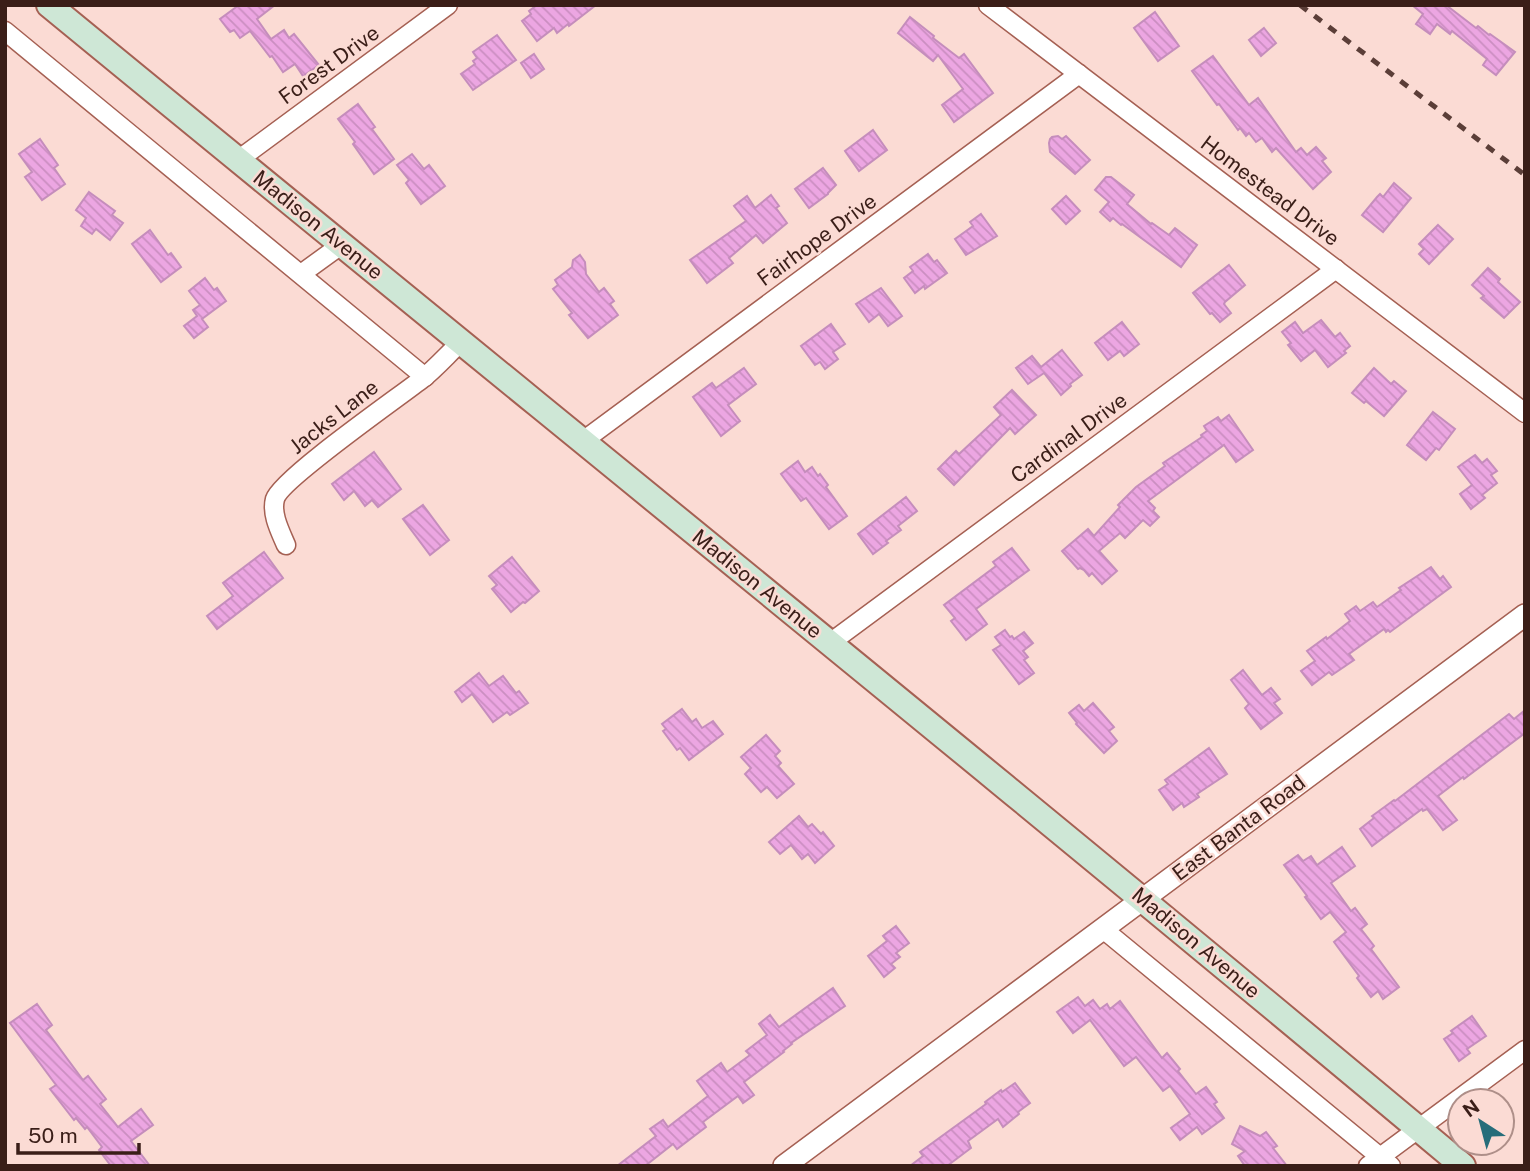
<svg xmlns="http://www.w3.org/2000/svg" width="1530" height="1171" font-family="'Public Sans',sans-serif">
  <style>
    .building { fill: url(#building-back-hatch); stroke: #c58dbc; stroke-width: 2 }
    .lines { fill: none; stroke-linecap: round; stroke-linejoin: round }
    .minor-casing { stroke: #a56053; stroke-width: 21 }
    .tertiary-casing { stroke: #a56053; stroke-width: 24 }
    .secondary-casing { stroke: #a56053; stroke-width: 28 }
    .minor { stroke: #fff; stroke-width: 18 }
    .tertiary { stroke: #fff; stroke-width: 21 }
    .secondary { stroke: #cee7d6; stroke-width: 24 }
    .rail { stroke: #5b3e38; stroke-width: 5; stroke-dasharray: 9 9; stroke-linecap: butt }
    .labels { text-anchor: middle; stroke-width: 5; stroke-linejoin: round; paint-order: stroke }
    .street-label { font-size: 21px; fill: #3a1e18; stroke: #fbdbd4 }
  </style>
  <defs>
    <pattern id="building-back-hatch" width="6" height="6" patternUnits="userSpaceOnUse" patternTransform="scale(1.75)"><rect width="6" height="6" fill="#eca6e2"/><path d="M-1 5l2 2M0 0l6 6M5-1l2 2" fill="none" stroke="#cb8ec1"/></pattern>
  </defs>
  <rect width="100%" height="100%" fill="#fbdbd4"/>
  <g class="building">
    <polygon points="239,5 275,5 257,19 271,39 284,30 289,38 294,34 319,65 303,76 295,64 283,72 272,56 270,57 250,31 240,38 234,30 230,32 220,19"/>
    <polygon points="537,5 596,5 569,26 568,24 557,33 554,28 537,41 522,21 531,14 529,11"/>
    <polygon points="1412,5 1446,5 1476,28 1478,26 1489,35 1490,34 1515,52 1496,75 1483,65 1487,59 1452,31 1450,34 1437,24 1430,34 1416,24 1423,14"/>
    <polygon points="1155,12 1179,46 1158,61 1134,28"/>
    <polygon points="910,17 934,36 933,38 959,58 964,54 993,93 954,122 942,105 963,89 938,55 933,61 898,33"/>
    <polygon points="1264,28 1276,43 1261,56 1249,40"/>
    <polygon points="497,35 516,60 473,90 461,74 475,64 473,61 477,58 473,52"/>
    <polygon points="534,54 544,69 531,78 521,63"/>
    <polygon points="1213,56 1249,105 1258,98 1296,152 1301,148 1307,155 1316,147 1326,158 1322,161 1331,172 1313,189 1276,148 1272,152 1262,138 1256,142 1249,133 1246,136 1240,128 1238,130 1219,104 1217,105 1192,71"/>
    <polygon points="358,104 375,127 372,129 394,159 374,174 353,144 355,142 338,119"/>
    <polygon points="873,130 887,150 859,171 845,151"/>
    <polygon points="1058,136 1062,139 1066,136 1090,160 1075,174 1050,152 1049,143 1050,139 1052,137"/>
    <polygon points="40,139 58,165 54,168 65,184 42,200 25,177 32,172 19,154"/>
    <polygon points="412,154 424,169 429,165 445,186 421,204 406,183 409,180 397,165"/>
    <polygon points="823,168 836,185 828,193 828,194 809,208 795,189"/>
    <polygon points="1106,177 1111,177 1134,195 1127,204 1151,224 1152,223 1169,235 1175,228 1197,245 1181,267 1122,224 1121,225 1113,218 1110,221 1100,212 1109,202 1095,190"/>
    <polygon points="1394,183 1411,198 1383,232 1362,215 1377,197 1380,194 1383,197"/>
    <polygon points="89,192 115,211 112,215 123,223 110,240 96,229 92,234 81,226 86,218 76,210"/>
    <polygon points="771,195 779,206 776,208 787,223 763,243 756,235 729,258 733,263 707,283 690,260 746,221 734,206 747,196 755,208"/>
    <polygon points="1066,196 1080,211 1066,224 1052,209"/>
    <polygon points="981,214 997,236 966,255 955,239 973,226 970,222"/>
    <polygon points="1438,225 1453,239 1429,264 1419,254 1424,249 1419,244"/>
    <polygon points="150,230 168,255 171,253 181,267 161,282 132,244"/>
    <polygon points="928,254 934,262 937,260 947,273 925,289 924,286 915,293 904,278 913,271 910,267"/>
    <polygon points="580,255 585,262 586,274 599,292 604,288 614,301 610,304 618,315 588,338 569,315 572,313 553,289 558,285 555,280 572,267 573,260"/>
    <polygon points="1229,265 1245,285 1225,302 1224,304 1231,313 1220,322 1212,313 1210,314 1193,293"/>
    <polygon points="1488,268 1500,279 1498,282 1520,302 1504,318 1481,298 1484,296 1472,285"/>
    <polygon points="205,278 214,290 217,288 226,301 202,319 208,327 194,338 184,326 197,316 193,310 200,305 189,291"/>
    <polygon points="881,288 902,316 888,326 879,314 869,322 856,304"/>
    <polygon points="1321,320 1335,337 1340,333 1350,346 1344,351 1346,353 1328,367 1315,350 1301,361 1288,345 1291,343 1282,332 1295,322 1303,333"/>
    <polygon points="1122,322 1139,344 1124,356 1120,351 1108,360 1095,343"/>
    <polygon points="831,324 845,344 833,352 838,359 825,369 820,362 815,365 801,346"/>
    <polygon points="1062,350 1082,375 1070,384 1071,386 1061,395 1044,373 1028,384 1016,368 1032,356 1041,367"/>
    <polygon points="744,368 756,384 728,405 740,421 721,436 693,397 712,383 716,388"/>
    <polygon points="1374,368 1391,384 1394,381 1406,391 1384,416 1366,401 1364,403 1352,393"/>
    <polygon points="1012,390 1036,415 1015,434 1010,428 954,485 938,469 956,451 959,454 1001,415 994,407"/>
    <polygon points="1433,412 1455,429 1439,450 1436,448 1426,460 1407,445"/>
    <polygon points="1229,415 1253,450 1236,462 1224,445 1148,501 1155,508 1153,511 1159,517 1150,526 1143,520 1125,538 1120,533 1099,551 1117,571 1102,584 1092,573 1089,576 1084,570 1080,568 1078,569 1062,551 1088,529 1094,536 1120,507 1118,505 1136,487 1165,466 1163,463 1202,437 1201,435 1207,431 1204,426 1218,417 1221,421"/>
    <polygon points="374,452 401,489 378,507 372,500 365,506 354,491 344,500 332,484"/>
    <polygon points="1475,455 1482,463 1487,459 1497,471 1491,475 1497,483 1482,495 1485,498 1471,509 1460,494 1472,485 1458,467"/>
    <polygon points="798,461 805,472 812,467 818,476 820,474 828,485 826,487 847,516 829,529 806,498 801,501 781,474"/>
    <polygon points="906,497 917,511 898,526 901,530 886,541 888,543 873,554 858,534"/>
    <polygon points="423,505 449,540 430,555 403,519"/>
    <polygon points="1012,548 1029,570 976,609 987,624 966,640 951,621 955,618 944,605 996,566 993,562"/>
    <polygon points="264,552 283,578 217,629 207,616 233,596 223,583"/>
    <polygon points="512,557 539,591 525,603 523,602 511,612 492,589 497,585 489,576"/>
    <polygon points="1431,567 1440,579 1443,576 1451,587 1390,632 1388,630 1386,632 1384,629 1349,654 1354,660 1332,675 1329,672 1312,685 1301,671 1315,661 1307,651 1326,637 1327,639 1350,621 1345,614 1356,606 1360,611 1373,602 1377,607 1401,590 1399,588"/>
    <polygon points="1005,630 1010,637 1012,636 1014,639 1024,632 1033,643 1023,651 1028,657 1024,660 1034,673 1019,684 993,650 1001,645 995,637"/>
    <polygon points="1243,670 1262,695 1271,688 1280,699 1274,703 1282,713 1261,729 1245,708 1249,704 1231,680"/>
    <polygon points="479,673 489,686 503,676 516,693 519,691 528,703 510,715 507,712 493,722 472,694 462,702 455,692"/>
    <polygon points="1093,703 1114,727 1109,731 1117,741 1104,753 1076,724 1077,723 1069,713 1079,705 1084,711"/>
    <polygon points="682,709 692,722 696,719 702,728 713,721 723,734 689,760 680,748 677,750 663,731 666,729 662,724"/>
    <polygon points="1525,710 1525,733 1464,779 1463,777 1438,796 1457,820 1443,830 1427,809 1423,811 1422,809 1372,846 1360,829 1374,818 1372,816 1394,800 1395,801 1509,714 1514,719"/>
    <polygon points="766,735 780,751 775,756 781,763 778,766 794,784 777,798 767,787 761,792 745,774 751,768 741,757"/>
    <polygon points="1209,748 1227,774 1197,794 1199,797 1184,807 1182,803 1173,810 1159,790 1168,784 1165,780"/>
    <polygon points="799,816 808,827 812,824 821,834 823,832 834,846 815,863 808,854 802,859 791,845 780,854 769,842"/>
    <polygon points="1342,847 1355,866 1331,883 1351,911 1355,908 1367,924 1361,929 1374,946 1371,949 1399,987 1383,999 1378,991 1371,997 1357,978 1359,976 1334,942 1346,932 1330,912 1321,919 1305,897 1307,896 1284,865 1298,855 1303,861 1311,856 1317,865"/>
    <polygon points="896,926 909,943 896,953 900,957 891,964 895,968 884,977 868,956 887,941 883,936"/>
    <polygon points="833,988 845,1006 791,1043 792,1044 783,1051 784,1052 744,1082 754,1095 743,1103 738,1096 703,1122 706,1127 677,1149 673,1144 645,1166 617,1166 656,1136 650,1129 663,1120 668,1127 708,1096 697,1081 721,1063 727,1072 750,1055 746,1051 767,1035 759,1024 770,1015 779,1027"/>
    <polygon points="1078,997 1085,1006 1093,1000 1100,1009 1107,1004 1110,1009 1120,1001 1162,1058 1167,1053 1180,1069 1178,1071 1196,1094 1206,1087 1217,1102 1214,1104 1224,1118 1202,1134 1197,1127 1180,1140 1171,1128 1190,1114 1170,1086 1163,1091 1136,1057 1124,1066 1090,1020 1073,1033 1057,1012"/>
    <polygon points="37,1004 52,1025 46,1030 83,1080 88,1076 106,1099 100,1104 118,1127 141,1109 153,1125 131,1141 150,1166 111,1166 99,1150 102,1147 87,1127 85,1129 76,1118 74,1120 50,1089 56,1085 10,1023"/>
    <polygon points="1472,1016 1486,1036 1467,1049 1470,1053 1459,1061 1444,1039 1453,1033 1451,1031"/>
    <polygon points="1015,1083 1030,1103 1018,1112 1019,1114 1003,1127 998,1119 968,1141 971,1148 947,1166 910,1166 923,1156 920,1152 986,1104 985,1102 1001,1090 1002,1092"/>
    <polygon points="1240,1126 1260,1136 1266,1132 1277,1146 1273,1148 1287,1166 1245,1166 1238,1156 1245,1151 1232,1144"/>
  </g>
  <g class="lines">
    <defs>
      <g id="minor">
        <polyline points="988,5 1525,413"/>
        <polyline points="5,31 425,377"/>
        <polyline points="238,160 448,5"/>
        <polyline points="301,274 341,245"/>
        <polyline points="583,441 1079,74"/>
        <path d="M286 545C280 531 271 514 275 499 281 479 399 397 422 379 436 368 448 354 461 342"/>
        <polyline points="830,643 1336,269"/>
        <polyline points="1103,929 1391,1166"/>
        <polyline points="1368,1166 1525,1050"/>
      </g>
      <polyline id="tertiary" points="784,1166 1525,615"/>
      <path id="secondary" d="M49 5C520 392 995 774 1463 1166"/>
    </defs>
    <use href="#minor" class="minor-casing"/>
    <use href="#tertiary" class="tertiary-casing"/>
    <use href="#secondary" class="secondary-casing"/>
    <use href="#minor" class="minor"/>
    <use href="#tertiary" class="tertiary"/>
    <use href="#secondary" class="secondary"/>
    <polyline class="rail" points="1300,5 1525,175"/>
  </g>
  <g class="labels">
    <g class="street-label">
      <text transform="translate(329 65) rotate(-36)" y="7">Forest Drive</text>
      <text transform="translate(1270 191) rotate(37)" y="7">Homestead Drive</text>
      <text transform="translate(318 225) rotate(39)" y="7">Madison Avenue</text>
      <text transform="translate(817 240) rotate(-36)" y="7">Fairhope Drive</text>
      <text transform="translate(334 417) rotate(-38)" y="7">Jacks Lane</text>
      <text transform="translate(1069 438) rotate(-36)" y="7">Cardinal Drive</text>
      <text transform="translate(757 584) rotate(39)" y="7">Madison Avenue</text>
      <text transform="translate(1239 828) rotate(-37)" y="7">East Banta Road</text>
      <text transform="translate(1196 943) rotate(40)" y="7">Madison Avenue</text>
    </g>
  </g>
  <rect width="1530" height="1171" fill="none" stroke="#3a1e18" stroke-width="14"/>
  <g transform="translate(1481 1122) rotate(324)"><circle r="33" fill="#fbdbd4" stroke="#ae8f89" stroke-width="2"/>
  <path d="M0-5L12 26L0 18L-12 26Z" fill="#266d7a"/>
  <text y="-10" font-size="19" font-weight="bold" text-anchor="middle" fill="#3a1e18">N</text>
  </g>
  <path d="M18 1143v10h121v-10" fill="none" stroke="#3a1e18" stroke-width="3.5"/>
  <text x="28" y="1143" font-size="21" fill="#3a1e18" stroke="#fbdbd4" stroke-width="5" paint-order="stroke">50 m</text>
</svg>
